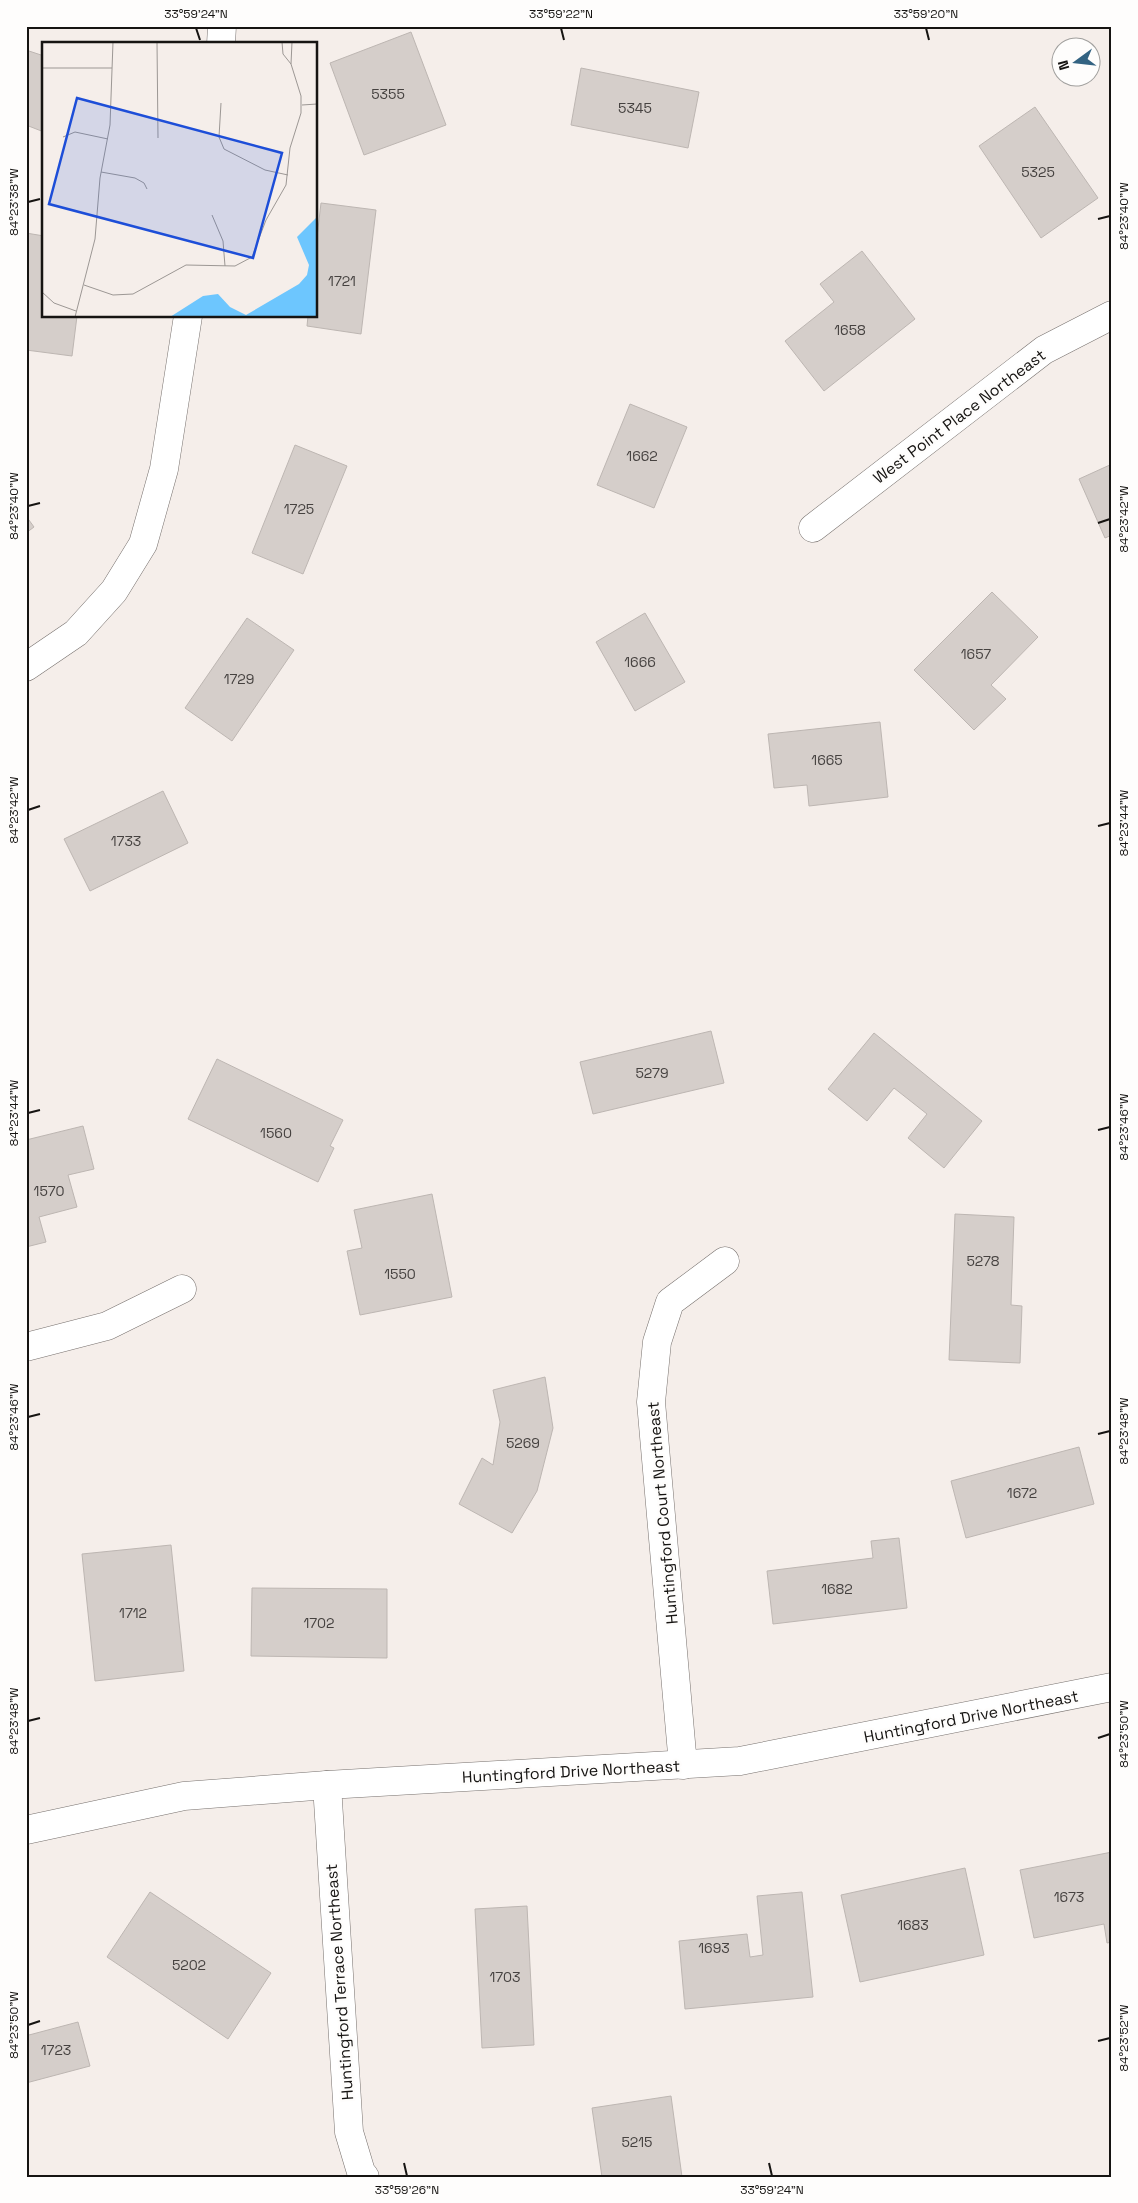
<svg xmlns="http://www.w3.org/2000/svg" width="1138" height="2203" font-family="'Space Grotesk',sans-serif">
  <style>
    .building { fill: #d5ceca; stroke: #bdb6b2 }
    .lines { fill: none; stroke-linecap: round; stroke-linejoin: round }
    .minor-casing { stroke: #77716e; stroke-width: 29 }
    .minor { stroke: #fff; stroke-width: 28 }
    .ticks { fill: none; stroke: #161412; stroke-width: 2 }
    .labels { text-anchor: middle; stroke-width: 5; stroke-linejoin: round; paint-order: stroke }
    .number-label { font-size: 14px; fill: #464240 }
    .street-label { font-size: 16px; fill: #161412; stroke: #fefdfc }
    .inset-road { fill: none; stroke: #9c9794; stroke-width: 1 }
    .view { fill: #1d4ed8; fill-opacity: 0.15; stroke: #1d4ed8; stroke-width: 2.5 }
    .inset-edge { fill: none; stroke: #161412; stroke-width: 2.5 }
    .neatline { fill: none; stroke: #161412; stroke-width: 2 }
    .ticks-label { font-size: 12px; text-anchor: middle; fill: #161412 }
  </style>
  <rect width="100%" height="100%" fill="#f5eeea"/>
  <g class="building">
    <polygon points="411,32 446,125 364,155 330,63"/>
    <polygon points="26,50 44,56 44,132 26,125"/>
    <polygon points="581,68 699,92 688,148 571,125"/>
    <polygon points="1035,107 1098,198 1041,238 979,146"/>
    <polygon points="321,203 376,210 361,334 307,326 308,316 316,316 316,246"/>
    <polygon points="26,233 44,236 44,316 77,316 72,356 26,350"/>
    <polygon points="862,251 915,319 824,391 785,341 834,302 820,284"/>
    <polygon points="630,404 687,427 654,508 597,485"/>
    <polygon points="295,445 347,466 303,574 252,553"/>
    <polygon points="1112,464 1112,535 1105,538 1079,479"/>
    <polygon points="26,516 34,527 26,533"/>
    <polygon points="992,592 1038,637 991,685 1006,699 974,730 914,670"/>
    <polygon points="645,613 685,682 635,711 596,642"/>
    <polygon points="247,618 294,650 232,741 185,708"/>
    <polygon points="880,722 888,797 809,806 807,785 774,788 768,734"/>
    <polygon points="163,791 188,843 90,891 64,839"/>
    <polygon points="711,1031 724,1083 593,1114 580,1062"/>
    <polygon points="874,1033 982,1121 944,1168 908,1138 927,1114 894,1088 867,1121 828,1089"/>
    <polygon points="217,1059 343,1120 330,1146 334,1148 318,1182 188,1119"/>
    <polygon points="83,1126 94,1169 68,1175 77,1207 39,1217 46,1242 26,1247 26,1140"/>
    <polygon points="432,1194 452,1297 360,1315 347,1251 362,1248 354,1210"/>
    <polygon points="955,1214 1014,1217 1011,1305 1022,1306 1020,1363 949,1360"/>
    <polygon points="545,1377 553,1428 537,1491 512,1533 459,1504 482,1458 493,1465 500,1422 493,1390"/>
    <polygon points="1079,1447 1094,1504 966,1538 951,1481"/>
    <polygon points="899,1538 907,1608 773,1624 767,1571 873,1558 871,1541"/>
    <polygon points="171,1545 184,1671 95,1681 82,1554"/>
    <polygon points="252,1588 387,1589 387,1658 251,1656"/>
    <polygon points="1112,1852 1112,1942 1107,1943 1104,1924 1034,1938 1020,1870"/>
    <polygon points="965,1868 984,1955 860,1982 841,1895"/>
    <polygon points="150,1892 271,1973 228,2039 107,1957"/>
    <polygon points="802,1892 813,1997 685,2009 679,1941 747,1934 750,1957 763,1955 757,1896"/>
    <polygon points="527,1906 534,2045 482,2048 475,1909"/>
    <polygon points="78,2022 90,2066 26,2083 26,2026 29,2035"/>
    <polygon points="671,2096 682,2177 602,2177 592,2108"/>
  </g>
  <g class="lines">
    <defs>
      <g id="minor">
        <polyline points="221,44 222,26"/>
        <polyline points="813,528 1044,350 1112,315"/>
        <polyline points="26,667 76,633 114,591 143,544 164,469 188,316"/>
        <polyline points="26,1347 107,1326 182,1289"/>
        <polyline points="683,1765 651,1402 657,1342 670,1302 725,1261"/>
        <polyline points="327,1785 349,2132 361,2172 365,2177"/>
        <polyline points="26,1830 184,1796 327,1785 740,1761 1112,1687"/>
      </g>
    </defs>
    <use href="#minor" class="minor-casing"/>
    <use href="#minor" class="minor"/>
  </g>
  <path class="ticks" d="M196 28 200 40M561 28 564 40M926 28 929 40M28 202 40 199M1098 219 1110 216M28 506 40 503M1098 523 1110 519M28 810 40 806M1098 826 1110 823M28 1113 40 1110M1098 1130 1110 1127M28 1417 40 1414M1098 1434 1110 1431M28 1721 40 1718M1098 1738 1110 1734M28 2025 40 2021M1098 2041 1110 2038M404 2163 407 2176M769 2163 772 2176"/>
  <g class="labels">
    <g class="number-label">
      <text x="388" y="99">5355</text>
      <text x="635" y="113">5345</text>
      <text x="1038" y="177">5325</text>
      <text x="342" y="286">1721</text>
      <text x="850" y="335">1658</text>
      <text x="642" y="461">1662</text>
      <text x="299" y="514">1725</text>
      <text x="976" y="659">1657</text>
      <text x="640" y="667">1666</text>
      <text x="239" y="684">1729</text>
      <text x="827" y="765">1665</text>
      <text x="126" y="846">1733</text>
      <text x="652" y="1078">5279</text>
      <text x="276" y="1138">1560</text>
      <text x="49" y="1196">1570</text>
      <text x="983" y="1266">5278</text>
      <text x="400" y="1279">1550</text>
      <text x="523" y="1448">5269</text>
      <text x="1022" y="1498">1672</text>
      <text x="837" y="1594">1682</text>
      <text x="133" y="1618">1712</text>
      <text x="319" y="1628">1702</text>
      <text x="1069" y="1902">1673</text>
      <text x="913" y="1930">1683</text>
      <text x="714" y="1953">1693</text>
      <text x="189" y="1970">5202</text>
      <text x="505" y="1982">1703</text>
      <text x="56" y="2055">1723</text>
      <text x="637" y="2147">5215</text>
    </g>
    <g class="street-label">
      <text transform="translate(959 416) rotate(-37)" y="6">West Point Place Northeast</text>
      <text transform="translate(662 1513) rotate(-95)" y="6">Huntingford Court Northeast</text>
      <text transform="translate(971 1716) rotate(-11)" y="6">Huntingford Drive Northeast</text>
      <text transform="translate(571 1771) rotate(-3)" y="6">Huntingford Drive Northeast</text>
      <text transform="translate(339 1982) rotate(-94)" y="6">Huntingford Terrace Northeast</text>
    </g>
  </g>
  <g transform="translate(42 42)">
    <rect width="275" height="275" fill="#f5eeea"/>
    <path d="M275 175V275H128L161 254 176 252 188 265 204 273 257 242 265 233 267 223 255 195Z" fill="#6dc6fe"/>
    <path class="inset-road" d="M115 0 116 96M240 0 241 12 249 22M0 26H70M179 61 177 95 182 107 223 128 246 133M260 63 275 62M21 95 33 90 66 97M59 130 93 136 102 141 105 147M170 173 181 199 183 224M42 243 71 253 91 252 144 223 193 224 210 215 224 178 244 143 248 106 259 71V54L249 22 250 0M0 250 12 261 34 269M33 275 53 197 58 136 68 83 71 0"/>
    <path class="view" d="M35 56 240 111 211 216 7 162Z"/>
    <rect width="275" height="275" class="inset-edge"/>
  </g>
  <rect width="1138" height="2203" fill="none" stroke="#fefdfc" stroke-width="55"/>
  <g transform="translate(1076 62) rotate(255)"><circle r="24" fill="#fefdfc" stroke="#a1a09e"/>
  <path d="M0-4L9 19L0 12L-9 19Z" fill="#336382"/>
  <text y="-8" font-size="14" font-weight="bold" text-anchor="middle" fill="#161412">N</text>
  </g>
  <rect x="28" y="28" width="1082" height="2148" class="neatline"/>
  <g class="ticks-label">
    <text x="196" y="18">33°59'24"N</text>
    <text x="561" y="18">33°59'22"N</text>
    <text x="926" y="18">33°59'20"N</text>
    <text transform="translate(14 202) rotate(-90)" y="4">84°23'38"W</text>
    <text transform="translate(1124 216) rotate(-90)" y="4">84°23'40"W</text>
    <text transform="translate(14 506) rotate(-90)" y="4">84°23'40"W</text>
    <text transform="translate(1124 519) rotate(-90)" y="4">84°23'42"W</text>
    <text transform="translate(14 810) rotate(-90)" y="4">84°23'42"W</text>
    <text transform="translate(1124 823) rotate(-90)" y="4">84°23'44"W</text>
    <text transform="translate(14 1113) rotate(-90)" y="4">84°23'44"W</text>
    <text transform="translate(1124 1127) rotate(-90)" y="4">84°23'46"W</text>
    <text transform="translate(14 1417) rotate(-90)" y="4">84°23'46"W</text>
    <text transform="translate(1124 1431) rotate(-90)" y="4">84°23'48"W</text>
    <text transform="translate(14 1721) rotate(-90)" y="4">84°23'48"W</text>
    <text transform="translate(1124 1734) rotate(-90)" y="4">84°23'50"W</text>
    <text transform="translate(14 2025) rotate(-90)" y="4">84°23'50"W</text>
    <text transform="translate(1124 2038) rotate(-90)" y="4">84°23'52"W</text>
    <text x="407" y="2194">33°59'26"N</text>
    <text x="772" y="2194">33°59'24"N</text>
  </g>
</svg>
